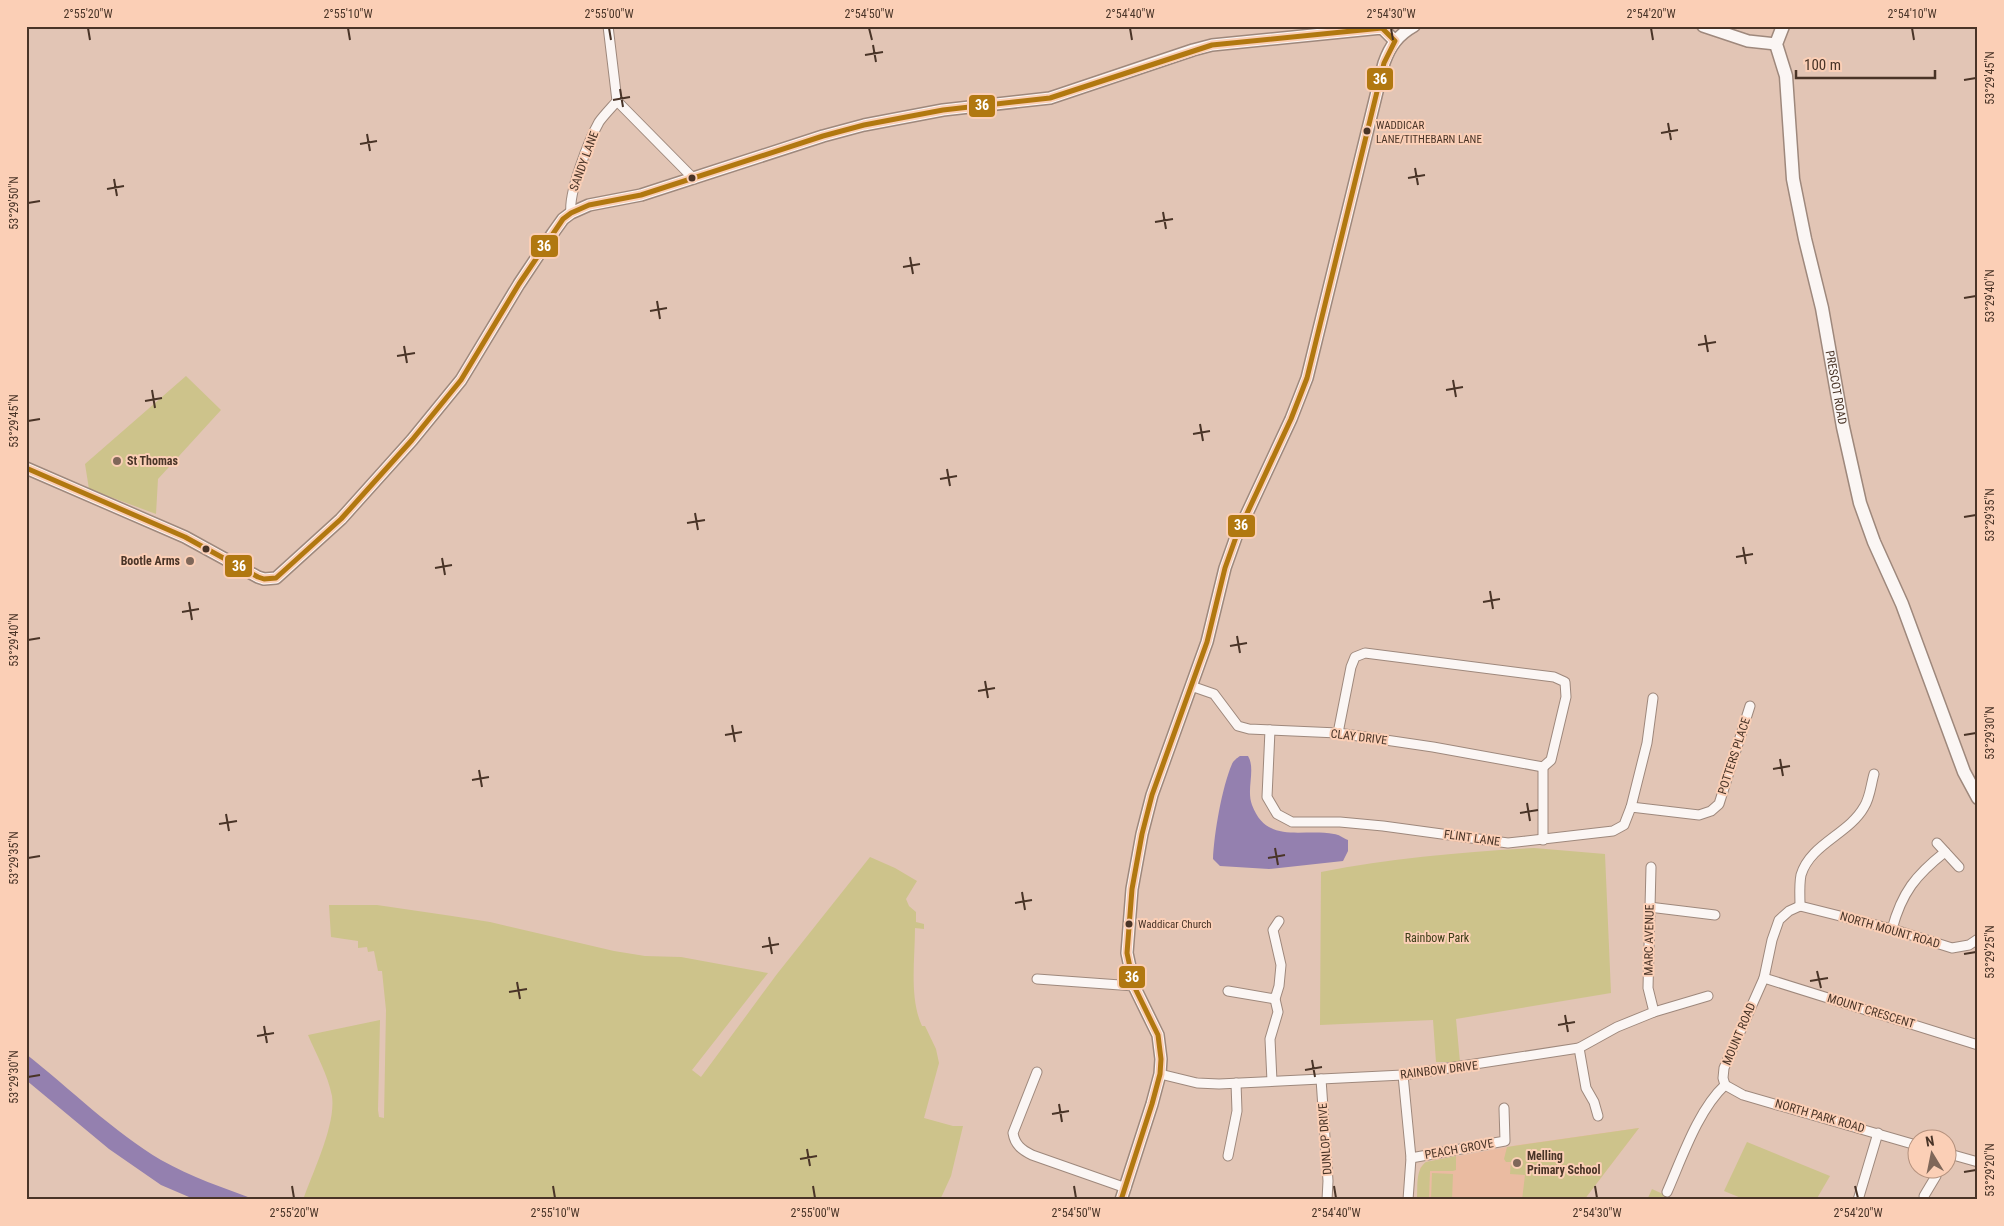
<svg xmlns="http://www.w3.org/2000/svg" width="2004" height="1226" font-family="'Roboto Condensed',sans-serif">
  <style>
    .built { fill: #eabba1 }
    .green { fill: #cdc38b }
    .water { fill: #9480af }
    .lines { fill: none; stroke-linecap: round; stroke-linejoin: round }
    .minor-casing { stroke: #9e887c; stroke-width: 11 }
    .tertiary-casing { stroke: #9e887c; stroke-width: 14 }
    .secondary-casing { stroke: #9e887c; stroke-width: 15 }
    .minor { stroke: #fbf6f4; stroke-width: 9 }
    .tertiary { stroke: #fbf6f4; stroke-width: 11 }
    .secondary { stroke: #fbf6f4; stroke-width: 12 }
    .bus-1-casing { stroke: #fbcfb6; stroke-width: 9 }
    .bus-1 { stroke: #b17810; stroke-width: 5 }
    .ticks { fill: none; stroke: #493427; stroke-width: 2 }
    .bus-dot { fill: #493427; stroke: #fbcfb6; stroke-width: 2 }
    .poi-dot { fill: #7f6759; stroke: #fbcfb6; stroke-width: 2 }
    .labels { text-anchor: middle; stroke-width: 4; stroke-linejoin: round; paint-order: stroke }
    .bus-label { font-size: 11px; fill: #493427; stroke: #fbcfb6; text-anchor: start }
    .street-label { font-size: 12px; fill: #493427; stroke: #fbcfb6 }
    .poi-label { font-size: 12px; font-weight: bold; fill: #493427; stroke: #fbcfb6; text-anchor: start }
    .park-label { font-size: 12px; fill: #3b3c16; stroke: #fbcfb6 }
    .line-badge { stroke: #fbcfb6; stroke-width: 2 }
    .badge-label { font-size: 14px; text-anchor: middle; font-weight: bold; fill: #fff }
    .neatline { fill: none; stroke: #493427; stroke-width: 2 }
    .ticks-label { font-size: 12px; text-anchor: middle; fill: #493427 }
  </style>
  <rect width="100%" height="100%" fill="#e2c5b5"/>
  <polygon class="built" points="1639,1128 1584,1200 1417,1200 1420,1168 1426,1162 1518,1145"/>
  <g class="green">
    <polygon points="186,376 221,410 158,479 156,514 89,489 85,464"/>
    <path d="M1534 848 1605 854 1611 993 1456 1019 1460 1062H1436L1433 1020 1320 1025 1321 872C1391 858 1462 852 1534 848Z"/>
    <path d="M870 857 895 868 917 881 906 899 909 906 916 912V922L924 924V929L915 928C915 959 909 998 922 1026H925L936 1049 939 1063 924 1118 953 1126H963L951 1176 940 1200H303C313 1171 336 1125 332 1096 328 1075 316 1054 308 1035L380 1020 378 1110 379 1117 384 1118 386 1010 382 971H378L374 951 368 952 367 947 358 948V941L331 937 329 905H377L452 916 490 922 614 951 645 956 681 957 768 973 692 1070 701 1077 777 974Z"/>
    <polygon points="1639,1128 1584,1200 1522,1200 1525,1175 1510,1174 1511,1162 1506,1162 1504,1159 1507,1147"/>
    <polygon points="1747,1142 1830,1176 1816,1200 1746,1200 1724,1191"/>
    <path d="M1456 1156V1170L1453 1171H1430L1429 1200H1417C1418 1187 1415 1170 1426 1162Z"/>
    <polygon points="1432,1173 1453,1174 1452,1200 1431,1200"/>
    <polygon points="1652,1189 1676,1200 1647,1200"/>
  </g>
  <g class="water">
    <path d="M1240 756H1248C1256 769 1246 789 1252 805 1267 845 1302 828 1334 834 1338 834 1343 838 1348 840V851L1343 861 1269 869 1220 866 1213 859C1214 834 1222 787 1232 764 1233 761 1237 758 1240 756Z"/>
    <path d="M26 1054C69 1088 115 1133 161 1160 191 1177 224 1188 256 1200H196L161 1185 109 1149 26 1080Z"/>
  </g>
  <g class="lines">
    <defs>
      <g id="minor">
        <polyline points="617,101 694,179"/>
        <path d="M571 213C568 193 589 140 599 122 604 115 611 108 617 101L608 26"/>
        <polyline points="1191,686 1214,694 1238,726 1249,729 1338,733 1433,747 1543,767"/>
        <polyline points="1270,730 1267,797 1277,814 1292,822 1340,822 1383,826 1508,843 1613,831 1624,825 1631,807 1647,743 1653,698"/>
        <polyline points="1338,733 1351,667 1355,657 1365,653 1554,677 1565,682 1566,697 1551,760 1543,767"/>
        <polyline points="1631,807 1699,815 1711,811 1719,804 1750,706"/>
        <polyline points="1543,840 1543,767"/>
        <polyline points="1937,843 1959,867"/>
        <polyline points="1651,867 1648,988 1654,1012"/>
        <polyline points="1800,906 1892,929 1952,948 1969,945 1978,939"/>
        <path d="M1800 906C1800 896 1799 885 1801 875 1810 844 1849 834 1864 807 1870 798 1871 784 1874 774"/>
        <polyline points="1649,907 1715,915"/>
        <path d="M1892 929C1902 892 1916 875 1945 852"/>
        <polyline points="1764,978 1978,1045"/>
        <polyline points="1037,979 1134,986"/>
        <polyline points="1228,991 1275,999"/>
        <polyline points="1579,1048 1586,1088 1594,1102 1598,1116"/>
        <path d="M1037 1072 1013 1133C1015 1145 1022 1150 1032 1155L1126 1188"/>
        <polyline points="1160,1074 1197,1083 1219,1084 1403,1075 1579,1048 1617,1027 1654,1012 1708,996"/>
        <polyline points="1403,1075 1411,1158 1408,1200"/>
        <polyline points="1321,1079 1328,1181 1327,1200"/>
        <polyline points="1272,1081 1270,1039 1278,1012 1275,999 1279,986 1281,965 1273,930 1279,921"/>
        <polyline points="1725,1085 1743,1095 1916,1145"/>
        <polyline points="1946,1153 1978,1162"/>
        <polyline points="1228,1156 1237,1111 1236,1083"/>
        <polyline points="1411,1158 1505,1141 1504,1108"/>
        <path d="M1667 1192C1682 1158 1698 1110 1725 1085L1723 1078 1724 1068 1764 978 1772 940 1779 920 1789 911 1800 906"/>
        <polyline points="1924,1196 1936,1176 1936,1168"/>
        <polyline points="1858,1200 1878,1133"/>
      </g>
      <g id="tertiary">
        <polyline points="1703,26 1748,41 1776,44"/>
        <polyline points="26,468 185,537 258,577 264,579 276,578 341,519 412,440 461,380 519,284 553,233 563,219 571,213 589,205 641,195 823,136 864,125 943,110 1050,98 1193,50 1212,45 1382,28 1395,41"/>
        <path d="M1121 1200 1152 1104 1160 1074 1161 1059 1158 1035 1134 986 1127 953 1132 889 1142 834 1152 795 1207 642 1225 568 1236 537 1291 419 1307 378 1384 63C1390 46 1398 35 1414 26"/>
      </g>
      <g id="secondary">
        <path id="s1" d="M1783 26 1776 44 1786 76 1793 179 1805 239 1822 308 1843 427 1860 503 1874 542 1902 604 1964 772 1978 798"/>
      </g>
    </defs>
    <use href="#minor" class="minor-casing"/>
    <use href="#tertiary" class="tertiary-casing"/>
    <use href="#secondary" class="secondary-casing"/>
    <use href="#minor" class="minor"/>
    <use href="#tertiary" class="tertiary"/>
    <use href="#secondary" class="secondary"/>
    <defs>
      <polyline id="bus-1" points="26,468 185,537 258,577 264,579 276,578 341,519 412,440 461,380 519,284 563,219 571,213 589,205 641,195 823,136 864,125 943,110 1050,98 1212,45 1382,28 1395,41 1384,63 1307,378 1291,419 1236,537 1225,568 1207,642 1152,795 1142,834 1132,889 1127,953 1134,986 1158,1035 1161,1059 1160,1074 1152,1104 1121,1200"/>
    </defs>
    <use href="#bus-1" class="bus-1-casing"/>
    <use href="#bus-1" class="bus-1"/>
  </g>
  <path class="ticks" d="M88 28 90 40M348 28 350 40M609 28 611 40M869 28 872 40M1130 28 1132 40M1391 28 1393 40M1651 28 1653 40M1912 28 1914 40M873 45 876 62M865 55 883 52M1964 80 1976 78M620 89 623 107M613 100 630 97M1668 123 1671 140M1661 133 1678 130M367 134 370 151M360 144 377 141M1415 168 1418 185M1408 178 1425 175M114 179 117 196M107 189 124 186M28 203 40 201M1163 212 1166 229M1155 222 1173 219M910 257 913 274M903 267 920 264M1964 298 1976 296M657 301 660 319M650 311 667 308M1705 335 1708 352M1698 345 1716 342M404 346 407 363M397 356 415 353M1453 380 1456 397M152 390 155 408M1446 390 1463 387M145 401 162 398M28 421 40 419M1200 424 1203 441M1193 434 1210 431M947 469 950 486M940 479 957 476M695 513 698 530M1964 517 1976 515M687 523 705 520M1743 547 1746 564M1736 557 1753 554M442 558 445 575M435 568 452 565M1490 591 1493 609M189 602 192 620M1483 602 1500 599M182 612 199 609M1237 636 1240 653M28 640 40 638M1230 646 1247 643M985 681 988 698M978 691 995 688M732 725 735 742M725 735 742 732M1964 735 1976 733M1780 759 1783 776M1773 769 1790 766M479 770 482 787M472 780 489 777M1527 803 1530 821M1520 813 1538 810M226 814 229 831M219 824 237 821M1275 848 1278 865M28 858 40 856M1268 858 1285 855M1022 892 1025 910M1015 903 1032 900M769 937 772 954M762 947 779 944M1964 954 1976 952M1817 971 1821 988M1810 981 1828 978M517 982 520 999M509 992 527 989M1565 1015 1568 1032M1558 1025 1575 1022M264 1026 267 1043M257 1036 274 1033M1312 1060 1315 1077M1305 1070 1322 1067M28 1077 40 1075M1059 1104 1062 1122M1052 1114 1069 1111M807 1149 810 1166M800 1159 817 1156M1964 1172 1976 1170M292 1186 294 1198M553 1186 555 1198M813 1186 815 1198M1074 1186 1076 1198M1334 1186 1336 1198M1595 1186 1597 1198M1855 1186 1858 1198"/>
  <g class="bus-dot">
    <circle cx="1367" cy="131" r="4.5"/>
    <circle cx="692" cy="178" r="4.5"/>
    <circle cx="206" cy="549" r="4.5"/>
    <circle cx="1129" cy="924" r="4.5"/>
  </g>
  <g class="poi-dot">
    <circle cx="117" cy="461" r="5"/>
    <circle cx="190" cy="561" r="5"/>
    <circle cx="1517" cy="1163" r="5"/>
  </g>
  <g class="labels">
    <g class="bus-label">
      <text x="1376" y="129">WADDICAR<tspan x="1376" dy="14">LANE/TITHEBARN LANE</tspan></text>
      <text x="1138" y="928">Waddicar Church</text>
    </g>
    <g class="street-label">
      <text transform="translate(584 161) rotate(-70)" y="4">SANDY LANE</text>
      <text dy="4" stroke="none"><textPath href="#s1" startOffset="369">PRESCOT ROAD</textPath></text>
      <text transform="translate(1359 737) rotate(7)" y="4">CLAY DRIVE</text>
      <text transform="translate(1734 756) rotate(-72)" y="4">POTTERS PLACE</text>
      <text transform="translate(1472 838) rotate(8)" y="4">FLINT LANE</text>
      <text transform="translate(1890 930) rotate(16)" y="4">NORTH MOUNT ROAD</text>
      <text transform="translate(1649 940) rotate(-89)" y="4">MARC AVENUE</text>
      <text transform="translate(1871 1011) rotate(17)" y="4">MOUNT CRESCENT</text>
      <text transform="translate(1739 1034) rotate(-67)" y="4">MOUNT ROAD</text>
      <text transform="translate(1439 1070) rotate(-7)" y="4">RAINBOW DRIVE</text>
      <text transform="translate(1820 1116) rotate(16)" y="4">NORTH PARK ROAD</text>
      <text transform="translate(1325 1139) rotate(-94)" y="4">DUNLOP DRIVE</text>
      <text transform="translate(1459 1149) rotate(-10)" y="4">PEACH GROVE</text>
    </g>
    <g class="poi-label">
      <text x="127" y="465">St Thomas</text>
      <text x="180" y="565" text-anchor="end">Bootle Arms</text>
      <text x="1527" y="1160">Melling<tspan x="1527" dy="14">Primary School</tspan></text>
    </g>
    <g class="park-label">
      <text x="1437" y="942">Rainbow Park</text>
    </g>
  </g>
  <g class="line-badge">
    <rect x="1366" y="67" width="28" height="24" rx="5" fill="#b17810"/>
    <rect x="968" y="94" width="28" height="24" rx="5" fill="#b17810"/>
    <rect x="530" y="234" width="29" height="24" rx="5" fill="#b17810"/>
    <rect x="1227" y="514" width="29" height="24" rx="5" fill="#b17810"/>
    <rect x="224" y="554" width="29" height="24" rx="5" fill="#b17810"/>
    <rect x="1118" y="965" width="28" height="24" rx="5" fill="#b17810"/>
  </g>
  <g class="badge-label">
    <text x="1380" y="84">36</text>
    <text x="982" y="110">36</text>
    <text x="544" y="251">36</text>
    <text x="1241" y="530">36</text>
    <text x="239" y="571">36</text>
    <text x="1132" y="982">36</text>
  </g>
  <rect width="2004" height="1226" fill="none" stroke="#fbcfb6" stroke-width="55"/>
  <g transform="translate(1932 1154) rotate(350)"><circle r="24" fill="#fbcfb6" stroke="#b4917d"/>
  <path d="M0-4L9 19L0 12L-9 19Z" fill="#7f6759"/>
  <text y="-8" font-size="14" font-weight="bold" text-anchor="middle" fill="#493427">N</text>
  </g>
  <path d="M1796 70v8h139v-8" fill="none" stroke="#493427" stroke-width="2.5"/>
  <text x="1804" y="70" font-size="15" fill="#493427" stroke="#fbcfb6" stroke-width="4" paint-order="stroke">100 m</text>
  <rect x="28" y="28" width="1948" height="1170" class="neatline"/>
  <g class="ticks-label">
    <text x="88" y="18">2°55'20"W</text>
    <text x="348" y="18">2°55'10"W</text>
    <text x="609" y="18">2°55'00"W</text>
    <text x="869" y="18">2°54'50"W</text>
    <text x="1130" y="18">2°54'40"W</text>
    <text x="1391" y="18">2°54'30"W</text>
    <text x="1651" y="18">2°54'20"W</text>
    <text x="1912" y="18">2°54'10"W</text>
    <text transform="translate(1990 78) rotate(-90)" y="4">53°29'45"N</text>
    <text transform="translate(14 203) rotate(-90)" y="4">53°29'50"N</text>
    <text transform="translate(1990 296) rotate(-90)" y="4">53°29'40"N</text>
    <text transform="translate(14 421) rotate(-90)" y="4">53°29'45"N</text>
    <text transform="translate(1990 515) rotate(-90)" y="4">53°29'35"N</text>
    <text transform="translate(14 640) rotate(-90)" y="4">53°29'40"N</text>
    <text transform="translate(1990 733) rotate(-90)" y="4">53°29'30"N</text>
    <text transform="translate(14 858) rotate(-90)" y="4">53°29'35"N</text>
    <text transform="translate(1990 952) rotate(-90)" y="4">53°29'25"N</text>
    <text transform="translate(14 1077) rotate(-90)" y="4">53°29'30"N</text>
    <text transform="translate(1990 1170) rotate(-90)" y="4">53°29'20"N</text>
    <text x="294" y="1217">2°55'20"W</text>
    <text x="555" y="1217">2°55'10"W</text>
    <text x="815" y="1217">2°55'00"W</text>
    <text x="1076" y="1217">2°54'50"W</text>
    <text x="1336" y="1217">2°54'40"W</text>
    <text x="1597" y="1217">2°54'30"W</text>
    <text x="1858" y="1217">2°54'20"W</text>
  </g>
</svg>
